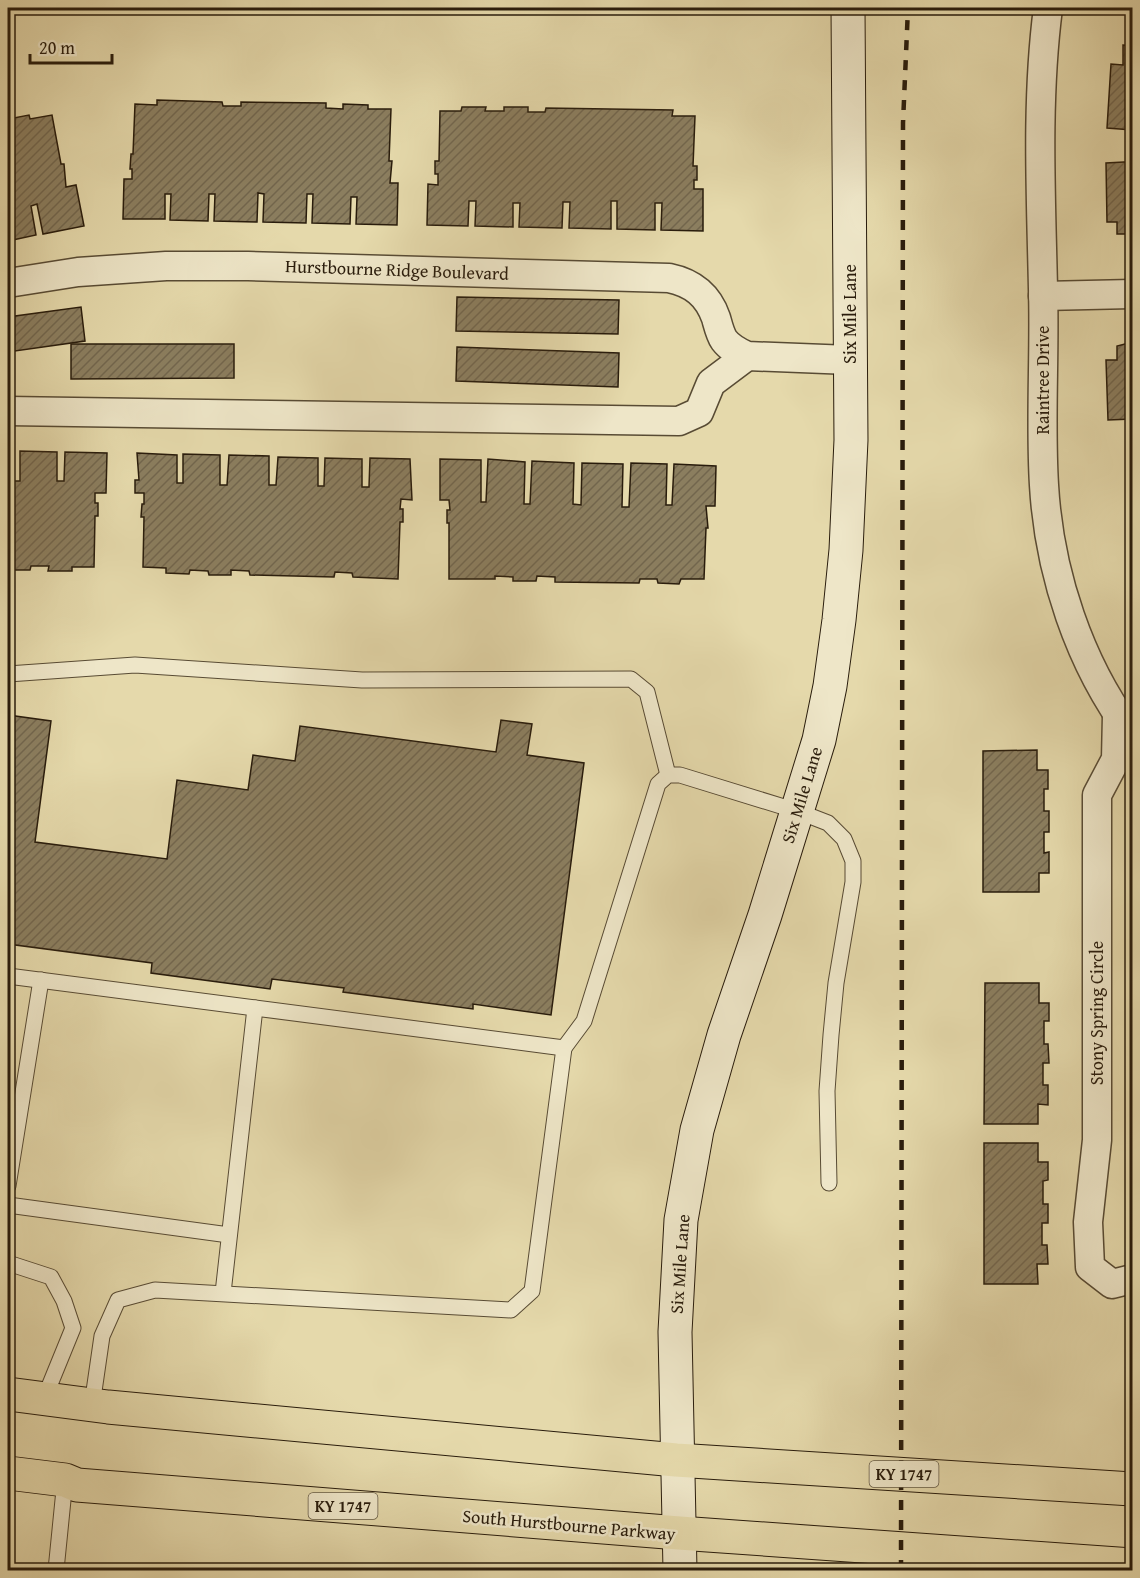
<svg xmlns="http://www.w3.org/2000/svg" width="1140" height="1578" font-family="'Gentium Book Plus',serif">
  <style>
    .building { fill: url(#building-hatch); stroke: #291c0c; stroke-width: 1.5 }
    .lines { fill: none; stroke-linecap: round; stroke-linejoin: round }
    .lane-casing { stroke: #584b34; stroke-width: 17 }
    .street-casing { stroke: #584b34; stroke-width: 31 }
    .secondary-casing { stroke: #291c0c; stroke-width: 35 }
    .primary-casing { stroke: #291c0c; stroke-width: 35 }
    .lane { stroke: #eee6c8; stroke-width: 15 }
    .street { stroke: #eee6c8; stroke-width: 28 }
    .secondary { stroke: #eee6c8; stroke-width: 33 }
    .primary { stroke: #e5d9ab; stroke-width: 33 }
    .rail { stroke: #291c0c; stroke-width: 4.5; stroke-dasharray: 10 10; stroke-linecap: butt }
    .labels { text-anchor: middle; stroke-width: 5; stroke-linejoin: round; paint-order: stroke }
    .shield { fill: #eee6c8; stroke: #645944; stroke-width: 1.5 }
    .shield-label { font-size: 16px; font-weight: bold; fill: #291c0c }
    .street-label { font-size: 18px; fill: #291c0c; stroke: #eee6c8 }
  </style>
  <defs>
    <pattern id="building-hatch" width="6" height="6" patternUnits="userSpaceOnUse" patternTransform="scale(1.5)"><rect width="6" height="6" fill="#8b7e5f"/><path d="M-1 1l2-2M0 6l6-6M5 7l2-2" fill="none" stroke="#72664d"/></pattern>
  </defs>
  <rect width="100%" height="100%" fill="#e5d9ab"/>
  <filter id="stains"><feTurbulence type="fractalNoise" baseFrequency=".00333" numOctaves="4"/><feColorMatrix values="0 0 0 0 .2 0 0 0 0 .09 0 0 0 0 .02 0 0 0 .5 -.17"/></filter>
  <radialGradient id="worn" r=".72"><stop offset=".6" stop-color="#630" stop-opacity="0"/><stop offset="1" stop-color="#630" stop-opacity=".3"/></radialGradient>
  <g class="building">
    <polygon points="1123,45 1132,46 1132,130 1107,128 1111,64 1123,65"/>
    <polygon points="157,100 222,102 223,106 241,106 241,102 326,103 326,108 343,109 343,104 368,105 368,109 391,109 389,161 392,161 390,183 398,183 397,225 356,224 357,197 351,197 350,224 312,223 313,194 307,194 306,223 263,222 264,194 258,193 257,222 214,221 215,194 209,194 208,221 170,220 171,194 165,194 165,219 123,219 124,179 132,179 132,169 130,169 131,154 133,154 135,104 157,105"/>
    <polygon points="462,107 486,107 485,111 504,111 504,107 528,107 528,112 545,112 546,108 673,110 672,116 695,116 693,166 697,166 697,180 694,180 694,189 703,189 703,231 661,230 662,203 655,203 655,230 617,229 617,201 611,201 611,229 569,228 570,202 563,202 562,228 519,227 520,203 513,203 513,227 475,226 476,201 469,201 468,226 427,225 428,184 438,185 438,174 435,174 435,161 439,161 440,111 461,111"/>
    <polygon points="29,115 30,119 52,115 61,164 64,164 66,187 76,185 84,226 43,234 37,204 31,206 36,235 8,241 8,119"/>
    <polygon points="1124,162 1132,162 1132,237 1127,237 1127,234 1117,234 1117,222 1107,222 1106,163"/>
    <polygon points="457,297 619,300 618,334 456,331"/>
    <polygon points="81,307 85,341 8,352 8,317"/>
    <polygon points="71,344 234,344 234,378 71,379"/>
    <polygon points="1125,344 1132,344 1132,419 1108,420 1106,360 1117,360 1117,346"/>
    <polygon points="457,347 619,353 618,387 456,381"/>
    <polygon points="8,451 13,451 13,481 20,481 20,451 57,452 57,481 64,481 65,452 107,453 106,493 95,493 95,503 98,503 98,516 95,516 94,567 72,567 72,571 48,571 49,566 31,566 30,570 8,570"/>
    <polygon points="137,453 177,455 177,483 183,483 183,454 220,455 220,485 227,485 229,455 269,456 269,485 276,485 278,457 318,458 318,486 324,486 325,458 362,459 362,487 369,487 370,458 410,459 412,500 401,499 400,509 403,509 403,522 400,522 398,579 353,577 352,573 335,572 334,577 250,575 249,571 231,570 231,575 209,575 208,571 190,570 189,574 166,573 166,568 143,567 144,517 141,517 142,504 144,504 144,493 135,493 135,480 139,480"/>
    <polygon points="440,459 481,460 481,502 486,502 488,459 525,462 524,504 530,504 532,461 574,463 573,504 581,505 582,463 623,464 622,507 629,507 631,463 667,464 666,505 672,505 674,464 716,466 715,506 706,506 708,528 706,528 704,579 681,579 679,584 658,583 657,579 640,579 639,583 555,582 555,577 537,576 536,581 513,581 513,577 495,576 495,579 449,579 449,523 447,523 447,510 450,510 449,500 440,500"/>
    <polygon points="8,715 51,721 35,842 167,859 177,780 248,790 253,755 295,761 300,726 496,752 501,720 532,724 527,755 584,763 551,1015 473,1004 473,1009 343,992 344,988 272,979 270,989 151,973 152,963 8,944"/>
    <polygon points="1037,750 1037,770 1048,770 1048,789 1044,789 1044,811 1049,811 1049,832 1044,832 1044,853 1049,852 1049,873 1039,873 1039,892 983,892 983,751"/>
    <polygon points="985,983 1039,983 1039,1003 1049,1003 1049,1021 1044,1021 1044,1044 1048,1044 1049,1063 1043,1063 1043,1085 1048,1085 1048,1105 1038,1104 1038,1124 984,1124"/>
    <polygon points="984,1143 1038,1143 1038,1162 1048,1162 1048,1180 1043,1181 1043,1204 1048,1204 1048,1223 1042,1223 1042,1245 1047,1245 1048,1264 1037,1264 1038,1284 984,1284"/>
  </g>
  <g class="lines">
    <defs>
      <g id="lane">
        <polyline points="8,674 135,665 362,680 631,679 647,692 668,775"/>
        <polyline points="8,976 564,1048 584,1021 658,784 668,775 680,775 797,811 828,823 844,839 853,861 853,882 836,983 831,1035 827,1091 829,1183"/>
        <polyline points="8,1186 41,980"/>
        <polyline points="8,1205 229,1235"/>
        <polyline points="8,1263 51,1277 64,1301 73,1328 44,1399"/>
        <polyline points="223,1293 255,1008"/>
        <polyline points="92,1405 102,1336 118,1300 155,1290 511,1310 532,1291 564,1048"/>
        <polyline points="56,1570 65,1480"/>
      </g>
      <g id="street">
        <path d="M1048 8C1036 101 1041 195 1043 289 1045 354 1040 420 1044 485 1049 572 1079 664 1132 734"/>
        <path d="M8 283 78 272 166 266H248L669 278C693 283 708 295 716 318 718 325 720 334 724 340 730 348 738 352 747 356L850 360"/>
        <polyline points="1043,296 1132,294"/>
        <polyline points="8,411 679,421 699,412 711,383 747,356"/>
        <polyline points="1117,715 1116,759 1097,795 1097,1140 1088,1222 1090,1267 1112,1284 1132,1279"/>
      </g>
      <polyline id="secondary" points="680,1570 675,1332 681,1220 697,1130 724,1035 765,915 819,740 830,686 839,620 846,550 851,440 848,8"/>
      <g id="primary">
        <polyline points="8,1394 108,1407 676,1460 1132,1489"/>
        <polyline points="8,1473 65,1480 77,1485 679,1533 1132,1565"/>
      </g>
    </defs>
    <use href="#lane" class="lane-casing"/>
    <use href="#street" class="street-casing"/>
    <use href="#secondary" class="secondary-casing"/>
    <use href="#primary" class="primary-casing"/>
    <use href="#lane" class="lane"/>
    <use href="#street" class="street"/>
    <use href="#secondary" class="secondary"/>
    <use href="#primary" class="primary"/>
    <polyline class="rail" points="901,1570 903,123 908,8"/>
  </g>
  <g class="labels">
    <g class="shield">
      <rect x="869.5" y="1461" width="69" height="26" rx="4.5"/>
      <rect x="308.5" y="1493" width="69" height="26" rx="4.5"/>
    </g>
    <g class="shield-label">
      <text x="904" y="1480">KY 1747</text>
      <text x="343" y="1512">KY 1747</text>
    </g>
    <g class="street-label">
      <text transform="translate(397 270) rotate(2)" y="6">Hurstbourne Ridge Boulevard</text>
      <text transform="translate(850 314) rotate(-90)" y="6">Six Mile Lane</text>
      <text transform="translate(1043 380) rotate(-90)" y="6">Raintree Drive</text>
      <text transform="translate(802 795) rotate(-73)" y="6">Six Mile Lane</text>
      <text transform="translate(1097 1013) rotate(-90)" y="6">Stony Spring Circle</text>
      <text transform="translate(680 1264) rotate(-86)" y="6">Six Mile Lane</text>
      <text transform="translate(569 1525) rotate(5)" y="6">South Hurstbourne Parkway</text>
    </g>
  </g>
  <rect width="1140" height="1578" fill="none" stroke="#e5d9ab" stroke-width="30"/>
  <rect x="9" y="9" width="1122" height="1560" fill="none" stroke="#291c0c" stroke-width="3"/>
  <rect x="15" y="15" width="1110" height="1548" fill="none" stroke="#291c0c" stroke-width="1.5"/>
  <path d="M30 54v9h82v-9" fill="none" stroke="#291c0c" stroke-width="3"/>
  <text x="39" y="54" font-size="18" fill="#291c0c" stroke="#eee6c8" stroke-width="4.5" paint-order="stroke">20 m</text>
  <rect width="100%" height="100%" filter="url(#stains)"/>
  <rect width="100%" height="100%" fill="url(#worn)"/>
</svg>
